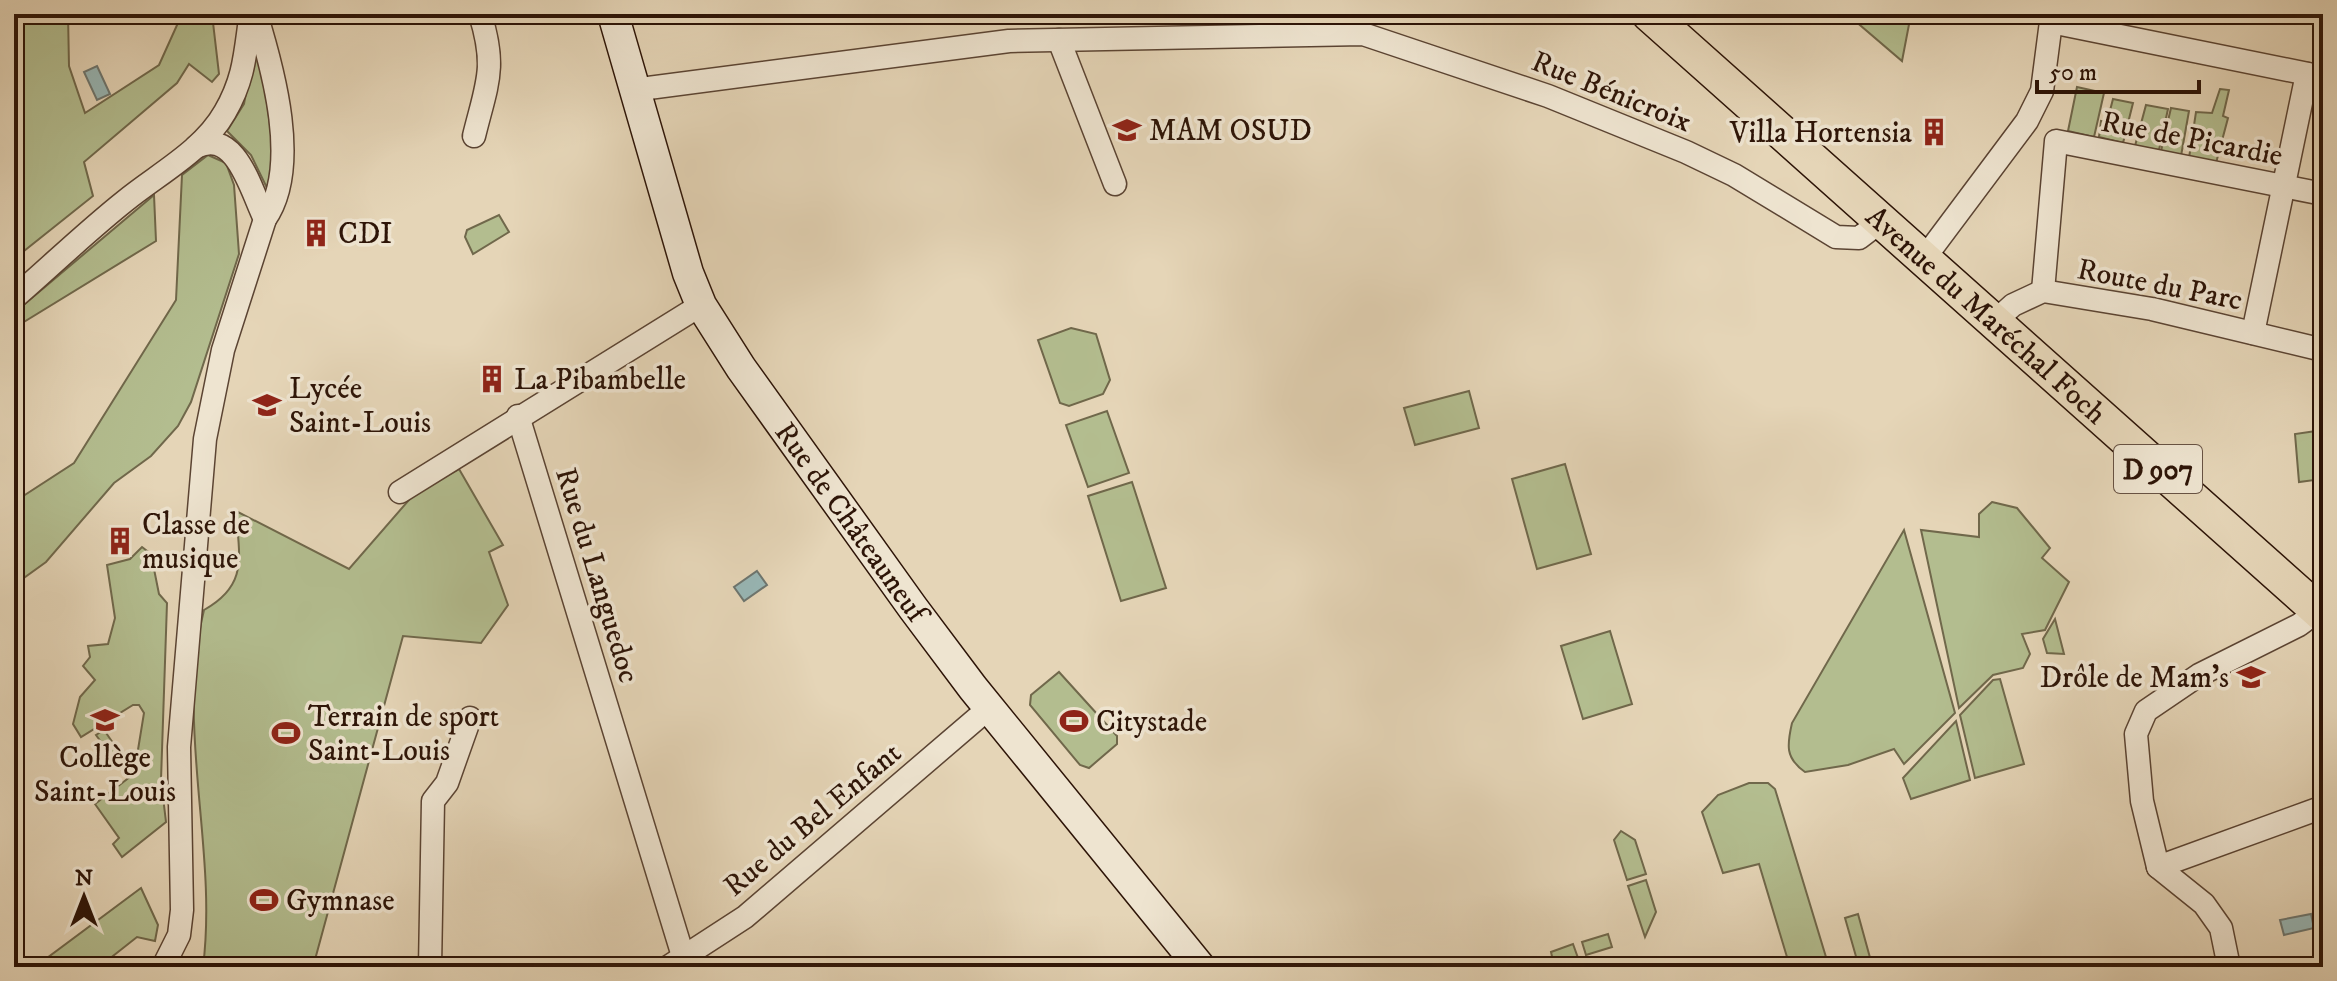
<svg xmlns="http://www.w3.org/2000/svg" width="2337" height="981" font-family="'IM FELL DW Pica',serif">
  <style>
    .green { fill: #b3bd8f; stroke: #70684b; stroke-width: 2 }
    .water { fill: #98b7b6; stroke: #6d7670; stroke-width: 2 }
    .lines { fill: none; stroke-linecap: round; stroke-linejoin: round }
    .minor-casing { stroke: #5b4433; stroke-width: 25 }
    .secondary-casing { stroke: #2d1407; stroke-width: 33 }
    .primary-casing { stroke: #2d1407; stroke-width: 37 }
    .minor { stroke: #eee4d0; stroke-width: 22 }
    .secondary { stroke: #eee4d0; stroke-width: 30 }
    .primary { stroke: #e5d5b7; stroke-width: 34 }
    .labels { text-anchor: middle; stroke-width: 7; stroke-linejoin: round; paint-order: stroke }
    .shield { fill: #eee4d0; stroke: #675243; stroke-width: 2 }
    .shield-label { font-size: 28px; font-weight: bold; fill: #2d1407 }
    .street-label { font-size: 30px; fill: #2d1407; stroke: #eee4d0 }
    .poi-label { font-size: 30px; fill: #2d1407; stroke: #eee4d0; text-anchor: start }
  </style>
  <rect width="100%" height="100%" fill="#e5d5b7"/>
  <filter id="stains"><feTurbulence type="fractalNoise" baseFrequency=".0025" numOctaves="4"/><feColorMatrix values="0 0 0 0 .2 0 0 0 0 .09 0 0 0 0 .02 0 0 0 .5 -.17"/></filter>
  <radialGradient id="worn" r=".72"><stop offset=".6" stop-color="#630" stop-opacity="0"/><stop offset="1" stop-color="#630" stop-opacity=".3"/></radialGradient>
  <g class="green">
    <polygon points="14,14 68,14 69,66 85,113 159,65 182,14 212,14 219,74 212,82 189,64 177,83 84,162 93,196 14,259"/>
    <polygon points="1847,14 1911,14 1902,61"/>
    <polygon points="254,50 261,50 274,159 267,188 251,155 227,131 244,104"/>
    <polygon points="2077,87 2104,93 2094,137 2068,131"/>
    <polygon points="2220,89 2229,90 2223,116 2228,118 2216,163 2189,158 2196,112 2212,113"/>
    <polygon points="2113,99 2133,103 2123,143 2099,137 2101,121 2107,122"/>
    <polygon points="2146,105 2168,109 2159,150 2135,146"/>
    <polygon points="2171,108 2189,111 2181,156 2161,151"/>
    <polygon points="208,155 226,163 234,185 239,254 191,402 178,426 151,456 114,483 46,562 14,585 14,502 74,463 176,300 182,175"/>
    <polygon points="154,195 156,241 14,328 14,313"/>
    <polygon points="499,215 509,232 473,254 465,237 467,230"/>
    <polygon points="1071,328 1096,334 1110,380 1103,394 1069,406 1060,403 1038,340"/>
    <polygon points="1469,391 1479,428 1415,445 1404,408"/>
    <polygon points="1107,411 1129,473 1088,487 1066,425"/>
    <polygon points="2323,430 2323,494 2317,494 2314,480 2299,482 2295,434"/>
    <polygon points="1565,464 1591,554 1537,569 1512,479"/>
    <path d="M459 469 503 545 489 552 508 605 481 643 403 636 313 967H203C218 849 175 728 204 610 249 585 239 556 236 511L349 569 415 493Z"/>
    <polygon points="1132,482 1166,588 1121,601 1088,496"/>
    <polygon points="1992,502 2017,508 2050,548 2042,558 2069,582 2045,630 2022,634 2030,654 2023,668 1993,675 1959,708 1921,530 1979,537 1979,514"/>
    <path d="M1904 530 1955 713 1904 764 1894 749 1848 765 1805 772C1785 758 1787 745 1792 723Z"/>
    <polygon points="142,547 151,554 159,594 167,603 161,780 166,822 122,857 113,844 119,838 95,804 135,773 127,777 96,735 104,730 118,750 136,762 144,713 139,705 133,705 81,737 73,724 80,697 95,680 83,666 90,657 88,646 108,644 115,618 107,565 130,559"/>
    <polygon points="2055,619 2064,654 2047,653 2043,639"/>
    <polygon points="1610,631 1632,704 1583,719 1561,646"/>
    <polygon points="1059,672 1117,736 1117,744 1089,768 1080,765 1030,705 1031,695"/>
    <polygon points="2000,679 2024,764 1975,778 1960,715 1993,680"/>
    <polygon points="1956,721 1970,780 1911,799 1903,778"/>
    <polygon points="1749,783 1768,783 1775,789 1829,967 1790,967 1759,864 1723,873 1702,812 1718,795"/>
    <polygon points="1621,831 1635,840 1646,874 1627,880 1614,840"/>
    <polygon points="1646,880 1656,912 1645,937 1628,886"/>
    <polygon points="141,888 158,925 155,941 137,937 99,967 48,967 43,961"/>
    <polygon points="1858,914 1872,965 1859,967 1845,918"/>
    <polygon points="1608,934 1612,947 1586,955 1582,942"/>
    <polygon points="1573,944 1578,958 1561,965 1553,961 1551,952"/>
  </g>
  <g class="water">
    <polygon points="97,66 110,94 97,100 84,72"/>
    <polygon points="757,571 767,585 744,601 734,587"/>
    <polygon points="2311,914 2314,928 2284,935 2280,920"/>
  </g>
  <g class="lines">
    <defs>
      <g id="minor">
        <polyline points="2051,22 2323,77"/>
        <polyline points="1059,40 1115,184"/>
        <polyline points="633,90 1009,41 1363,34 1548,96 1686,152 1734,175 1836,237 1859,238 1880,222"/>
        <path d="M474 136C487 83 497 68 480 14"/>
        <path d="M196 147C236 127 251 191 265 219"/>
        <polyline points="1923,260 2027,121 2042,91 2052,14"/>
        <polyline points="2043,291 2056,141 2323,194"/>
        <path d="M14 298C51 266 86 232 125 201 158 174 203 151 225 112 244 79 245 55 250 19"/>
        <polyline points="1993,323 2013,305 2043,291 2152,309 2323,350"/>
        <polyline points="2253,333 2307,74"/>
        <polyline points="518,416 683,956"/>
        <polyline points="400,492 701,305"/>
        <polyline points="2158,867 2323,807"/>
        <path d="M163 967 179 935 182 910 179 747 205 439 223 350 265 219C301 168 273 69 256 14"/>
        <polyline points="430,967 433,801 447,783 470,718"/>
        <polyline points="668,967 745,917 989,708"/>
        <polyline points="2229,967 2221,928 2204,904 2158,867 2142,801 2136,734 2146,711 2199,675 2299,625 2318,611"/>
      </g>
      <g id="secondary">
        <path id="s1" d="M613 14 688 273 701 305 741 368 913 608 973 688 1200 967"/>
      </g>
      <g id="primary">
        <path id="s2" d="M1649 14 2323 615"/>
      </g>
    </defs>
    <use href="#minor" class="minor-casing"/>
    <use href="#secondary" class="secondary-casing"/>
    <use href="#primary" class="primary-casing"/>
    <use href="#minor" class="minor"/>
    <use href="#secondary" class="secondary"/>
    <use href="#primary" class="primary"/>
  </g>
  <defs>
    <symbol id="school-bare" viewBox="-9 -9 18 18"><path d="M0-5L7-2L0 1L-7-2ZM-4 1L0 2.5L4 1V4Q0 6-4 4Z" fill="#8f2418" stroke="#eee4d0" stroke-width="2.5" paint-order="stroke"/></symbol>
    <symbol id="building-bare" viewBox="-9 -9 18 18"><path d="M-4-6H4V6H1V3H-1V6H-4ZM-2.5-4.3h1.7v1.8h-1.7ZM.8-4.3h1.7v1.8H.8ZM-2.5-1h1.7V.8h-1.7ZM.8-1h1.7V.8H.8Z" fill="#8f2418" stroke="#eee4d0" stroke-width="2.5" paint-order="stroke"/></symbol>
    <symbol id="stadium-bare" viewBox="-9 -9 18 18"><path d="M0-5a6.5 5 0 1 0 0 10a6.5 5 0 1 0 0-10ZM-3.5-1.8h7v3.6h-7Z" fill="#8f2418" stroke="#eee4d0" stroke-width="2.5" paint-order="stroke"/></symbol>
  </defs>
  <g fill-rule="evenodd">
    <use href="#school-bare" x="1107" y="110" width="40" height="40"/>
    <use href="#building-bare" x="1914" y="112" width="40" height="40"/>
    <use href="#building-bare" x="296" y="213" width="40" height="40"/>
    <use href="#building-bare" x="472" y="359" width="40" height="40"/>
    <use href="#school-bare" x="247" y="385" width="40" height="40"/>
    <use href="#building-bare" x="100" y="521" width="40" height="40"/>
    <use href="#school-bare" x="2231" y="657" width="40" height="40"/>
    <use href="#school-bare" x="85" y="700" width="40" height="40"/>
    <use href="#stadium-bare" x="1054" y="701" width="40" height="40"/>
    <use href="#stadium-bare" x="266" y="713" width="40" height="40"/>
    <use href="#stadium-bare" x="244" y="880" width="40" height="40"/>
  </g>
  <g class="labels">
    <rect class="shield" x="2114" y="445" width="88" height="48" rx="6"/>
    <g class="shield-label">
      <text x="2158" y="479">D 907</text>
    </g>
    <g class="street-label">
      <text transform="translate(1612 91) rotate(22)" y="10">Rue Bénicroix</text>
      <text transform="translate(2192 138) rotate(11)" y="10">Rue de Picardie</text>
      <text transform="translate(2160 284) rotate(11)" y="10">Route du Parc</text>
      <text dy="10" stroke="none"><textPath href="#s2" startOffset="452">Avenue du Maréchal Foch</textPath></text>
      <text dy="10" stroke="none"><textPath href="#s1" startOffset="568">Rue de Châteauneuf</textPath></text>
      <text transform="translate(598 575) rotate(73)" y="10">Rue du Languedoc</text>
      <text transform="translate(812 819) rotate(-40)" y="10">Rue du Bel Enfant</text>
    </g>
    <g class="poi-label">
      <text x="1149" y="140">MAM OSUD</text>
      <text x="1912" y="142" text-anchor="end">Villa Hortensia</text>
      <text x="338" y="243">CDI</text>
      <text x="514" y="389">La Pibambelle</text>
      <text x="289" y="398">Lycée<tspan x="289" dy="34">Saint-Louis</tspan></text>
      <text x="142" y="534">Classe de<tspan x="142" dy="34">musique</tspan></text>
      <text x="2229" y="687" text-anchor="end">Drôle de Mam's</text>
      <text x="308" y="726">Terrain de sport<tspan x="308" dy="34">Saint-Louis</tspan></text>
      <text x="1096" y="731">Citystade</text>
      <text x="105" y="767" text-anchor="middle">Collège<tspan x="105" dy="34">Saint-Louis</tspan></text>
      <text x="286" y="910">Gymnase</text>
    </g>
  </g>
  <rect width="2337" height="981" fill="none" stroke="#e5d5b7" stroke-width="48"/>
  <rect x="16" y="16" width="2305" height="949" fill="none" stroke="#2d1407" stroke-width="4"/>
  <rect x="24" y="24" width="2289" height="933" fill="none" stroke="#2d1407" stroke-width="2"/>
  <g transform="translate(84 897)" stroke="#eee4d0" stroke-width="6" paint-order="stroke">
  <path d="M0-6L14 30L0 20L-14 30Z" fill="#2d1407"/>
  <text y="-12" font-size="22" font-weight="bold" text-anchor="middle" fill="#2d1407">N</text>
  </g>
  <path d="M2037 80v12h162v-12" fill="none" stroke="#2d1407" stroke-width="4"/>
  <text x="2049" y="80" font-size="24" fill="#2d1407" stroke="#eee4d0" stroke-width="6" paint-order="stroke">50 m</text>
  <rect width="100%" height="100%" filter="url(#stains)"/>
  <rect width="100%" height="100%" fill="url(#worn)"/>
</svg>
